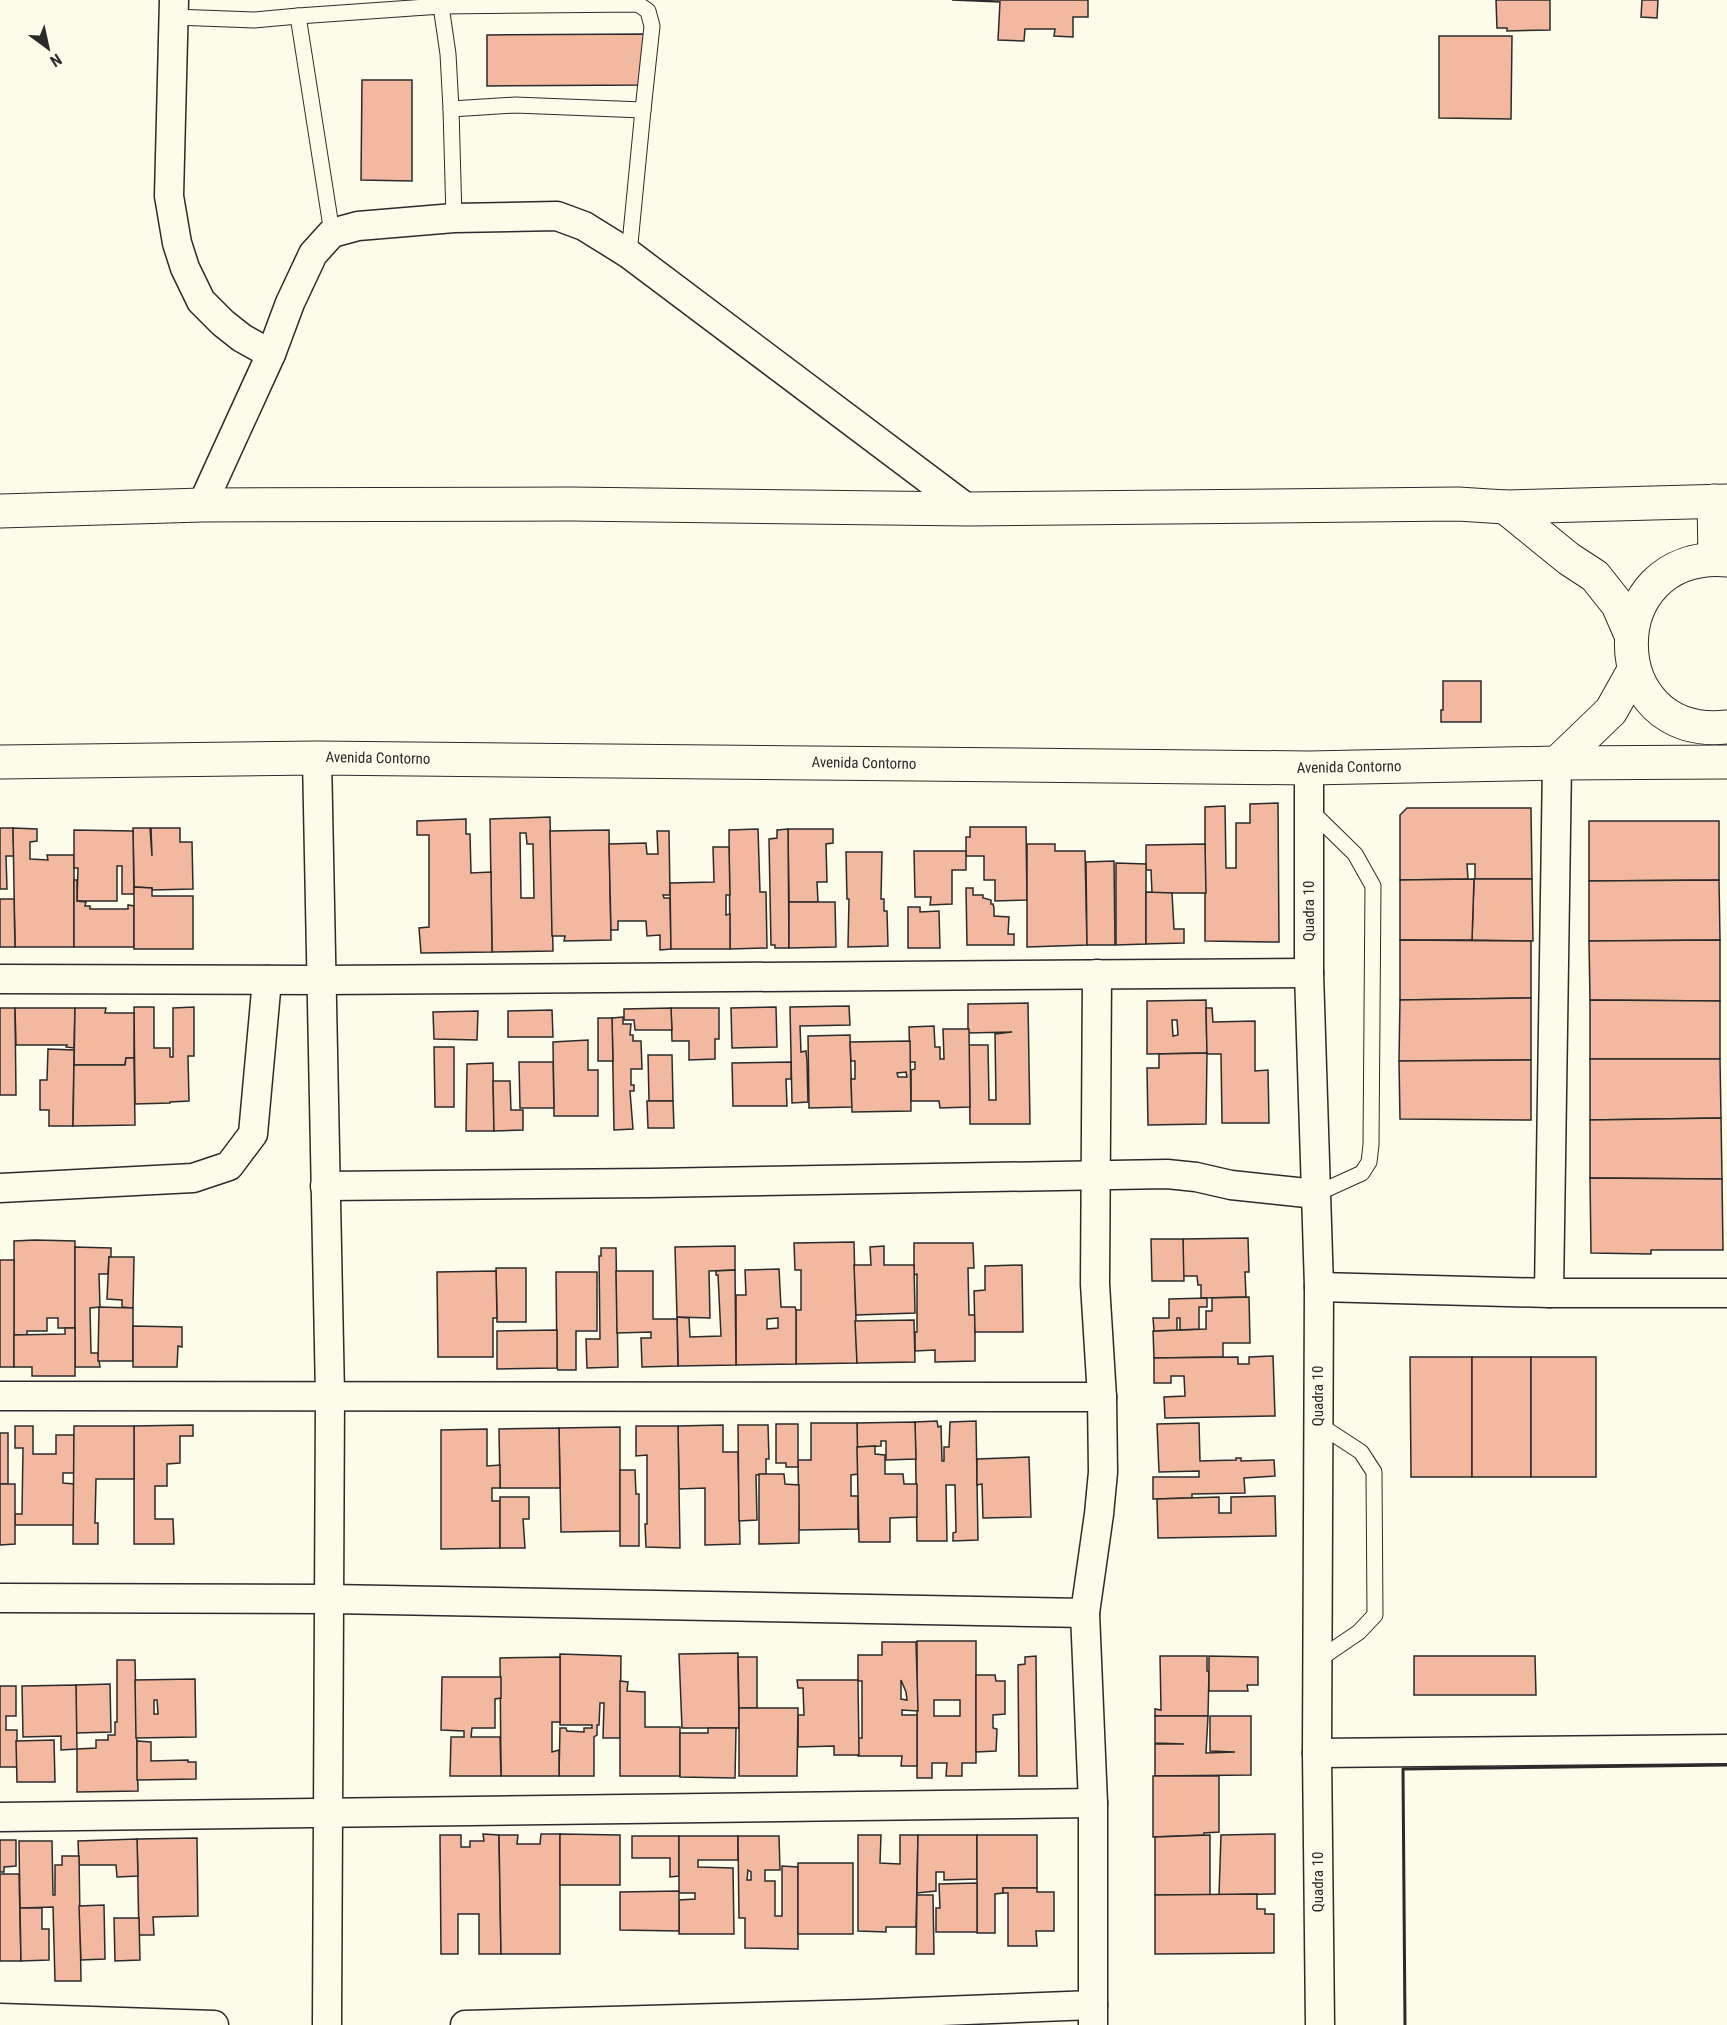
<svg xmlns="http://www.w3.org/2000/svg" width="1727" height="2025" font-family="'Roboto Condensed',sans-serif">
  <style>
    .building { fill: #f2b8a0; stroke: #2b2b2b; stroke-width: 1.5; fill-rule: evenodd }
    .lines { fill: none; stroke-linecap: round; stroke-linejoin: round }
    .lane-casing { stroke: #2b2b2b; stroke-width: 17 }
    .street-casing { stroke: #2b2b2b; stroke-width: 31 }
    .secondary-casing { stroke: #2b2b2b; stroke-width: 35 }
    .highway-casing { stroke: #2b2b2b; stroke-width: 35 }
    .lane { stroke: #fdfbea; stroke-width: 15 }
    .street { stroke: #fdfbea; stroke-width: 28 }
    .secondary { stroke: #fdfbea; stroke-width: 33 }
    .highway { stroke: #fdfbea; stroke-width: 33 }
    .wall { stroke: #2b2b2b; stroke-width: 3 }
    .labels { text-anchor: middle; stroke-width: 4.5; stroke-linejoin: round; paint-order: stroke }
    .street-label { font-size: 15px; fill: #2b2b2b; stroke: #fdfbea }
  </style>
  <rect width="100%" height="100%" fill="#fdfbea"/>
  <g class="building">
    <polygon points="952,0 1088,0 1088,17 1073,17 1073,37 1054,36 1055,29 1025,29 1024,41 998,40 1000,2"/>
    <polygon points="1496,0 1550,0 1550,30 1507,31 1507,28 1497,28"/>
    <polygon points="1642,0 1658,0 1657,18 1641,17"/>
    <polygon points="650,34 650,85 487,86 487,35"/>
    <polygon points="1439,36 1512,36 1511,119 1439,118"/>
    <polygon points="362,80 412,80 412,181 361,180"/>
    <polygon points="1443,681 1481,681 1481,722 1441,722 1441,710 1443,710"/>
    <polygon points="1278,803 1279,942 1205,941 1205,807 1225,806 1226,868 1236,868 1236,823 1250,823 1250,804"/>
    <polygon points="1407,808 1531,808 1532,879 1475,879 1475,864 1467,864 1468,879 1400,880 1400,815"/>
    <path d="M550 817 553 951 492 952 490 819ZM520 833H526L527 844H533L534 898H521Z"/>
    <polygon points="466,819 466,834 470,834 471,873 491,872 492,952 421,953 419,928 429,927 429,835 417,835 417,821"/>
    <polygon points="1589,821 1719,821 1719,880 1589,881"/>
    <polygon points="970,827 1026,827 1027,900 995,901 995,880 984,880 984,856 966,856 966,837 970,837"/>
    <polygon points="0,828 13,828 14,856 6,856 7,889 0,889"/>
    <polygon points="13,828 37,829 37,841 30,842 30,859 48,860 47,855 74,855 74,947 15,947"/>
    <polygon points="133,828 150,828 152,856 151,828 180,828 180,842 192,842 193,889 152,890 152,888 134,887"/>
    <polygon points="758,829 760,892 766,892 767,948 730,949 729,830"/>
    <polygon points="788,829 833,829 833,843 826,844 827,882 817,882 818,902 789,902"/>
    <polygon points="788,829 789,948 775,948 775,945 771,945 769,839 777,838 777,830"/>
    <polygon points="74,830 133,831 134,894 122,894 122,866 117,866 117,901 77,901 78,868 74,868"/>
    <polygon points="609,830 611,940 564,941 565,936 552,936 550,831"/>
    <polygon points="657,831 669,831 670,895 663,895 664,898 670,898 671,949 660,950 660,935 647,936 646,921 618,921 618,930 611,930 609,844 646,843 647,854 658,854"/>
    <polygon points="1027,844 1055,844 1055,851 1085,851 1087,945 1027,947"/>
    <polygon points="1205,844 1206,893 1152,893 1151,870 1146,870 1146,845"/>
    <polygon points="713,847 729,847 730,895 726,895 726,915 730,914 730,949 671,949 670,883 714,882"/>
    <polygon points="914,851 966,851 966,870 952,870 952,904 930,905 931,897 915,897"/>
    <polygon points="846,852 882,852 881,899 884,899 884,911 887,911 888,946 848,947 849,899 847,899"/>
    <polygon points="1114,861 1115,945 1087,945 1086,862"/>
    <polygon points="1116,863 1146,864 1146,944 1116,945"/>
    <polygon points="1474,879 1532,879 1533,941 1472,940"/>
    <polygon points="1474,879 1472,940 1400,940 1400,880"/>
    <polygon points="74,880 77,880 77,901 86,902 85,906 90,906 90,909 128,909 128,905 134,906 134,947 74,947"/>
    <polygon points="1719,880 1720,940 1589,941 1589,881"/>
    <polygon points="134,887 152,888 152,896 193,896 193,949 134,949"/>
    <polygon points="966,888 973,888 973,895 983,895 983,898 991,900 991,904 993,904 994,908 994,916 1009,917 1008,934 1014,934 1014,945 967,945"/>
    <polygon points="1146,892 1172,893 1174,929 1184,929 1184,943 1146,944"/>
    <polygon points="0,899 14,899 15,947 0,947"/>
    <polygon points="789,902 835,902 836,947 789,948"/>
    <polygon points="908,907 920,907 920,912 939,911 940,948 908,948"/>
    <polygon points="1400,940 1531,941 1531,998 1400,1000"/>
    <polygon points="1720,940 1720,1001 1590,1000 1589,941"/>
    <polygon points="1531,998 1531,1060 1399,1061 1400,1000"/>
    <path d="M1206 1000 1207 1053 1147 1054V1001ZM1172 1020H1177L1178 1035 1173 1036Z"/>
    <polygon points="1590,1000 1720,1001 1720,1059 1590,1059"/>
    <polygon points="1028,1003 1030,1124 970,1124 969,1045 988,1045 989,1100 996,1100 995,1034 1012,1032 968,1033 968,1004"/>
    <polygon points="849,1006 850,1025 800,1026 801,1052 806,1051 807,1061 808,1102 792,1103 790,1007"/>
    <polygon points="134,1007 154,1007 154,1048 170,1048 170,1057 173,1057 173,1008 194,1007 194,1056 188,1056 189,1101 170,1102 170,1103 135,1104"/>
    <polygon points="776,1007 777,1047 732,1048 731,1008"/>
    <polygon points="0,1008 15,1008 16,1095 0,1095"/>
    <polygon points="15,1008 75,1008 74,1048 66,1047 67,1045 16,1045"/>
    <polygon points="75,1008 106,1008 105,1013 134,1013 134,1058 126,1058 125,1065 74,1065"/>
    <polygon points="671,1008 719,1008 719,1039 715,1039 715,1059 689,1060 689,1041 672,1041"/>
    <polygon points="671,1008 672,1030 635,1030 634,1020 624,1020 624,1009"/>
    <polygon points="1206,1008 1212,1008 1213,1022 1255,1021 1255,1071 1268,1070 1269,1123 1222,1123 1221,1054 1207,1054"/>
    <polygon points="552,1010 553,1037 508,1037 508,1011"/>
    <polygon points="478,1011 477,1040 434,1039 433,1012"/>
    <polygon points="623,1017 623,1024 631,1024 630,1035 633,1035 633,1041 641,1041 642,1069 631,1069 631,1085 634,1085 634,1091 630,1091 633,1129 614,1130 612,1018"/>
    <polygon points="598,1018 612,1018 613,1061 598,1061"/>
    <polygon points="934,1026 935,1047 940,1047 940,1059 944,1059 943,1029 969,1029 970,1107 940,1108 939,1101 911,1101 911,1070 915,1069 915,1062 910,1062 909,1027"/>
    <polygon points="850,1035 852,1107 809,1108 808,1036"/>
    <polygon points="588,1040 588,1070 598,1070 598,1116 554,1116 553,1042"/>
    <path d="M910 1041 911 1111 852 1112 851 1079H855V1061H851L850 1042ZM906 1072 907 1077H898L897 1073Z"/>
    <polygon points="434,1047 454,1047 454,1107 435,1107"/>
    <polygon points="48,1049 74,1050 73,1126 49,1126 49,1110 40,1110 40,1080 47,1080"/>
    <polygon points="1207,1053 1206,1124 1148,1125 1147,1068 1159,1068 1159,1054"/>
    <polygon points="648,1055 672,1055 673,1101 649,1101"/>
    <polygon points="126,1058 134,1058 135,1125 73,1126 74,1065 125,1065"/>
    <polygon points="1590,1059 1720,1059 1721,1118 1590,1120"/>
    <polygon points="1531,1060 1531,1120 1400,1119 1399,1061"/>
    <polygon points="519,1062 553,1062 554,1108 520,1108"/>
    <polygon points="791,1062 791,1079 786,1079 787,1106 733,1106 732,1063"/>
    <polygon points="493,1063 494,1131 466,1131 467,1064"/>
    <polygon points="493,1081 510,1081 511,1110 523,1110 523,1130 494,1131"/>
    <polygon points="647,1101 673,1101 674,1128 648,1128"/>
    <polygon points="1721,1118 1722,1179 1590,1178 1590,1120"/>
    <polygon points="1590,1178 1722,1179 1723,1250 1651,1250 1651,1254 1591,1253"/>
    <polygon points="1248,1238 1249,1272 1245,1272 1246,1297 1201,1298 1201,1285 1198,1285 1197,1276 1183,1276 1183,1239"/>
    <polygon points="1151,1239 1183,1239 1184,1281 1152,1281"/>
    <polygon points="35,1240 75,1241 75,1328 58,1328 58,1318 47,1318 47,1331 27,1331 27,1335 14,1335 14,1241"/>
    <polygon points="854,1242 857,1363 796,1364 796,1310 801,1310 801,1270 795,1270 794,1243"/>
    <polygon points="914,1243 973,1243 974,1268 968,1268 969,1315 975,1315 975,1361 935,1362 935,1350 915,1351 915,1332 917,1332 917,1274 914,1275"/>
    <polygon points="735,1246 735,1270 709,1271 710,1318 677,1317 675,1247"/>
    <polygon points="884,1246 884,1265 914,1265 915,1313 856,1315 854,1265 871,1265 870,1247"/>
    <polygon points="75,1247 111,1248 111,1257 109,1257 108,1274 99,1274 100,1307 90,1308 91,1353 98,1353 100,1367 75,1367"/>
    <polygon points="601,1248 616,1248 618,1367 587,1368 586,1339 600,1339 599,1256 601,1256"/>
    <polygon points="109,1257 134,1257 133,1308 122,1307 122,1300 107,1299"/>
    <rect x="0" y="1260" width="14" height="107"/>
    <polygon points="1022,1265 1023,1332 975,1332 974,1291 985,1290 985,1266"/>
    <polygon points="496,1268 526,1268 526,1322 497,1322"/>
    <path d="M779 1269 781 1307H795L796 1310V1364L736 1365V1295H746L745 1270ZM778 1318V1328L767 1329V1319Z"/>
    <polygon points="735,1270 736,1365 678,1366 677,1317 689,1318 690,1337 721,1336 718,1275 716,1275 716,1271"/>
    <polygon points="496,1271 497,1318 493,1318 493,1357 438,1357 437,1272"/>
    <polygon points="616,1271 653,1271 653,1319 677,1319 678,1366 642,1367 641,1338 651,1338 651,1332 617,1333"/>
    <polygon points="556,1272 597,1272 597,1331 576,1331 576,1370 558,1370 557,1368"/>
    <polygon points="1249,1297 1250,1343 1223,1343 1223,1357 1154,1358 1153,1331 1206,1329 1206,1311 1212,1311 1212,1298"/>
    <polygon points="1207,1298 1207,1307 1199,1307 1199,1329 1180,1330 1180,1318 1177,1318 1177,1330 1154,1331 1153,1318 1169,1318 1169,1299"/>
    <polygon points="99,1307 133,1308 133,1361 98,1361"/>
    <polygon points="914,1320 915,1362 857,1363 855,1321"/>
    <polygon points="133,1326 182,1327 182,1347 178,1346 177,1367 133,1367"/>
    <polygon points="65,1328 75,1328 75,1376 32,1376 32,1367 14,1367 14,1335 65,1334"/>
    <polygon points="557,1330 557,1368 497,1369 497,1331"/>
    <polygon points="1273,1356 1275,1416 1165,1418 1164,1397 1185,1396 1184,1376 1171,1376 1171,1383 1154,1383 1154,1358 1238,1357 1238,1364 1249,1364 1249,1357"/>
    <polygon points="1410,1357 1472,1357 1472,1477 1411,1477"/>
    <rect x="1472" y="1357" width="59" height="120"/>
    <rect x="1531" y="1357" width="65" height="120"/>
    <polygon points="937,1421 938,1427 941,1426 942,1461 944,1461 944,1447 949,1447 950,1422 976,1421 978,1540 953,1541 953,1533 956,1532 955,1485 946,1485 947,1541 917,1541 915,1422"/>
    <polygon points="915,1422 916,1459 886,1460 886,1441 881,1441 881,1446 857,1447 857,1423"/>
    <polygon points="811,1423 857,1423 858,1474 851,1475 851,1496 858,1496 858,1529 799,1530 798,1460 811,1460"/>
    <polygon points="1199,1423 1200,1461 1236,1460 1236,1458 1241,1458 1241,1461 1274,1460 1275,1476 1244,1478 1245,1493 1192,1494 1192,1498 1153,1499 1153,1477 1199,1477 1199,1471 1159,1472 1157,1424"/>
    <polygon points="776,1424 798,1424 798,1467 786,1467 786,1463 776,1463"/>
    <polygon points="193,1425 193,1436 180,1436 180,1463 167,1464 167,1486 155,1486 155,1519 173,1519 174,1544 134,1544 134,1426"/>
    <polygon points="723,1425 723,1452 738,1452 740,1544 705,1545 705,1488 679,1489 678,1426"/>
    <polygon points="738,1425 768,1425 769,1459 766,1459 766,1474 756,1475 757,1520 739,1521"/>
    <polygon points="15,1426 33,1426 33,1454 56,1454 56,1435 74,1435 74,1473 63,1473 63,1483 74,1484 74,1525 15,1525 15,1514 22,1514 23,1448 15,1448"/>
    <polygon points="74,1426 134,1426 134,1479 96,1479 95,1523 98,1523 98,1544 73,1544"/>
    <polygon points="636,1426 678,1426 680,1548 646,1547 645,1524 647,1524 647,1455 636,1456"/>
    <polygon points="620,1427 620,1531 561,1532 559,1428"/>
    <polygon points="559,1428 560,1488 500,1488 499,1429"/>
    <polygon points="487,1429 487,1466 500,1465 500,1488 492,1488 492,1501 500,1501 500,1548 441,1549 441,1430"/>
    <rect x="0" y="1433" width="8" height="51"/>
    <polygon points="875,1446 875,1454 885,1455 885,1474 903,1474 904,1484 917,1484 917,1517 890,1518 890,1542 859,1542 857,1447"/>
    <polygon points="1029,1457 1031,1517 983,1518 982,1484 977,1485 977,1459"/>
    <polygon points="620,1470 635,1470 636,1494 639,1494 639,1546 620,1546"/>
    <polygon points="759,1474 784,1474 785,1484 799,1485 799,1543 759,1544"/>
    <polygon points="0,1484 15,1484 15,1544 0,1545"/>
    <polygon points="1275,1496 1276,1536 1158,1538 1157,1499 1219,1497 1219,1513 1231,1513 1231,1497"/>
    <polygon points="500,1497 529,1497 529,1519 523,1519 525,1548 500,1548"/>
    <path d="M917 1641H976V1763H962V1776H946L947 1763H932V1778H917ZM934 1700H960V1716H934Z"/>
    <path d="M882 1642H916L918 1711 902 1710V1715H917V1766H901L902 1756H858V1738H862V1681H858V1655H882ZM901 1680 906 1692 907 1700 901 1699Z"/>
    <polygon points="738,1653 739,1728 682,1728 679,1654"/>
    <polygon points="560,1654 621,1656 620,1738 603,1738 604,1703 600,1703 599,1725 597,1725 597,1735 594,1737 594,1776 559,1776 560,1728 566,1728 567,1731 584,1732 584,1728 592,1728 592,1725 560,1725"/>
    <polygon points="1036,1656 1037,1776 1019,1776 1018,1665 1025,1664 1025,1657"/>
    <polygon points="1160,1656 1207,1656 1207,1671 1209,1671 1208,1716 1155,1716 1155,1709 1161,1710"/>
    <polygon points="1209,1656 1258,1657 1258,1685 1247,1685 1248,1691 1209,1691"/>
    <polygon points="1414,1656 1535,1656 1536,1695 1414,1695"/>
    <polygon points="560,1657 560,1722 552,1722 552,1752 559,1750 559,1776 501,1776 500,1658"/>
    <polygon points="738,1657 757,1657 757,1708 739,1708"/>
    <polygon points="117,1660 135,1660 138,1791 77,1792 77,1749 96,1748 96,1740 108,1740 108,1735 115,1735 115,1722 117,1722"/>
    <polygon points="976,1675 995,1675 996,1681 1005,1681 1005,1714 993,1715 993,1728 997,1729 996,1751 976,1752"/>
    <polygon points="442,1677 501,1677 501,1698 495,1699 495,1728 472,1728 471,1737 500,1737 501,1776 450,1776 451,1737 464,1737 464,1731 441,1730"/>
    <path d="M195 1679 196 1737 136 1738 135 1680ZM154 1700H157L158 1714H154Z"/>
    <polygon points="797,1680 858,1680 859,1755 834,1755 834,1746 798,1747 798,1715 804,1715 803,1688 798,1688"/>
    <polygon points="620,1681 628,1682 627,1691 645,1692 645,1727 680,1727 680,1776 620,1776"/>
    <polygon points="110,1684 111,1732 76,1733 76,1685"/>
    <polygon points="76,1685 77,1749 61,1750 61,1736 23,1737 22,1686"/>
    <polygon points="0,1686 16,1686 16,1716 6,1716 6,1730 17,1730 17,1767 0,1767"/>
    <polygon points="739,1708 798,1708 797,1776 739,1776"/>
    <polygon points="1155,1716 1208,1716 1206,1753 1235,1752 1210,1751 1210,1716 1251,1716 1251,1775 1155,1776 1155,1744 1184,1744 1155,1743"/>
    <polygon points="708,1728 736,1728 735,1778 680,1777 680,1733 708,1733"/>
    <polygon points="54,1740 55,1782 17,1782 16,1741"/>
    <polygon points="137,1741 151,1742 151,1761 188,1760 188,1762 196,1762 196,1779 137,1780"/>
    <polygon points="1153,1776 1219,1776 1219,1832 1204,1833 1204,1835 1153,1837"/>
    <polygon points="483,1834 499,1835 501,1954 479,1954 479,1914 458,1914 458,1954 441,1954 440,1835 461,1835 461,1847 470,1847 470,1841 484,1841"/>
    <polygon points="541,1834 560,1834 560,1954 501,1954 499,1835 518,1835 517,1844 540,1844"/>
    <polygon points="560,1834 620,1835 620,1885 560,1885"/>
    <polygon points="1275,1834 1275,1894 1219,1895 1221,1835"/>
    <polygon points="858,1835 881,1835 880,1863 900,1864 900,1835 918,1835 916,1927 886,1927 886,1932 858,1931"/>
    <polygon points="918,1835 977,1835 977,1879 944,1880 944,1872 936,1872 936,1891 917,1893"/>
    <polygon points="977,1835 1037,1835 1037,1888 1003,1888 1003,1893 995,1894 995,1933 977,1933"/>
    <polygon points="1210,1835 1210,1895 1155,1895 1155,1837"/>
    <polygon points="632,1836 679,1836 679,1876 670,1877 670,1858 632,1858"/>
    <polygon points="679,1836 738,1836 738,1860 698,1860 698,1867 733,1868 734,1934 679,1934 679,1900 695,1899 695,1893 679,1893"/>
    <path d="M738 1836H779L780 1870H765V1881H775V1916H782V1866L798 1867V1949L745 1948V1918H739ZM748 1870 751 1872V1880H747Z"/>
    <polygon points="197,1838 198,1916 153,1917 154,1935 139,1935 137,1839"/>
    <polygon points="137,1839 138,1876 117,1877 116,1865 79,1865 78,1841"/>
    <polygon points="0,1840 16,1840 16,1866 4,1867 4,1872 0,1872"/>
    <polygon points="19,1841 52,1841 53,1895 55,1895 55,1865 62,1865 62,1856 79,1856 81,1981 55,1981 53,1907 20,1908"/>
    <rect x="798" y="1863" width="55" height="71"/>
    <polygon points="0,1874 19,1874 21,1961 0,1961"/>
    <polygon points="977,1883 977,1932 936,1932 936,1908 940,1908 939,1884"/>
    <polygon points="1003,1888 1037,1888 1037,1892 1054,1892 1054,1931 1036,1931 1037,1946 1008,1946 1008,1893 1003,1893"/>
    <polygon points="679,1891 679,1931 620,1930 620,1892"/>
    <polygon points="1257,1894 1257,1909 1265,1909 1265,1914 1274,1914 1274,1953 1155,1954 1155,1895"/>
    <polygon points="917,1895 933,1895 934,1954 916,1954"/>
    <polygon points="104,1905 105,1959 81,1960 79,1906"/>
    <polygon points="20,1908 42,1908 42,1929 49,1929 49,1960 21,1961"/>
    <polygon points="114,1918 139,1918 140,1960 115,1961"/>
  </g>
  <g class="lines">
    <defs>
      <g id="lane">
        <polyline points="441,6 638,4 648,11 652,26 643,110"/>
        <polyline points="298,16 441,6 448,54 451,109"/>
        <polyline points="174,17 254,20 298,16 332,233"/>
        <polyline points="454,218 451,109 515,105 643,110 629,254"/>
        <polyline points="1309,809 1355,854 1373,886 1371,1145 1369,1162 1362,1173 1316,1194"/>
        <polyline points="1318,1660 1359,1632 1375,1615 1374,1472 1361,1452 1318,1424"/>
      </g>
      <g id="street">
        <polyline points="174,0 169,196 177,243 185,268 201,301 223,323 242,338 271,354"/>
        <polyline points="202,505 271,354 290,303 313,254 332,233 358,226 454,218 557,216 584,226 629,254 968,509"/>
        <polyline points="317,758 330,1395 327,2025"/>
        <polyline points="1557,763 1549,1293 1727,1293"/>
        <polyline points="1309,768 1309,973 1319,1287 1317,1753 1320,2025"/>
        <polyline points="0,979 321,980 1309,973"/>
        <polyline points="325,1186 651,1183 1167,1174 1196,1177 1231,1185 1316,1194"/>
        <polyline points="0,1188 193,1178 229,1166 253,1134 267,980"/>
        <polyline points="1319,1287 1549,1293"/>
        <polyline points="0,1396 1102,1397"/>
        <polyline points="0,1598 330,1599 1085,1613"/>
        <polyline points="1317,1753 1727,1749"/>
        <polyline points="0,1817 1093,1803"/>
        <polyline points="0,2018 214,2025"/>
        <polyline points="465,2025 866,2014 1093,2005"/>
        <polyline points="1093,2025 1093,1803 1085,1613 1099,1514 1103,1472 1102,1397 1095,1284 1097,974"/>
      </g>
      <g id="secondary">
        <path d="M1727 560C1598 550 1601 741 1727 727"/>
        <polyline points="0,762 317,758 1309,768 1557,763 1727,762"/>
        <polyline points="1557,763 1611,711 1634,670"/>
      </g>
      <g id="highway">
        <polyline points="1714,501 1715,559"/>
        <polyline points="1505,507 1569,559 1595,576 1618,605 1631,635"/>
        <polyline points="0,511 202,505 571,504 968,509 1458,504 1505,507 1727,501"/>
      </g>
    </defs>
    <use href="#lane" class="lane-casing"/>
    <use href="#street" class="street-casing"/>
    <use href="#secondary" class="secondary-casing"/>
    <use href="#highway" class="highway-casing"/>
    <use href="#lane" class="lane"/>
    <use href="#street" class="street"/>
    <use href="#secondary" class="secondary"/>
    <use href="#highway" class="highway"/>
    <polyline class="wall" points="1405,2025 1403,1769 1727,1765"/>
  </g>
  <g class="labels">
    <g class="street-label">
      <text transform="translate(378 758) rotate(1)" y="5">Avenida Contorno</text>
      <text transform="translate(864 763) rotate(1)" y="5">Avenida Contorno</text>
      <text transform="translate(1349 767) rotate(-1)" y="5">Avenida Contorno</text>
      <text transform="translate(1309 911) rotate(-90)" y="5">Quadra 10</text>
      <text transform="translate(1318 1396) rotate(-90)" y="5">Quadra 10</text>
      <text transform="translate(1318 1882) rotate(-90)" y="5">Quadra 10</text>
    </g>
  </g>
  <g transform="translate(48 48) rotate(147)" stroke="#fdfbea" stroke-width="4.5" paint-order="stroke">
  <path d="M0-4.5L10 22L0 15L-10 22Z" fill="#2b2b2b"/>
  <text y="-9" font-size="16" font-weight="bold" text-anchor="middle" fill="#2b2b2b">N</text>
  </g>
</svg>
